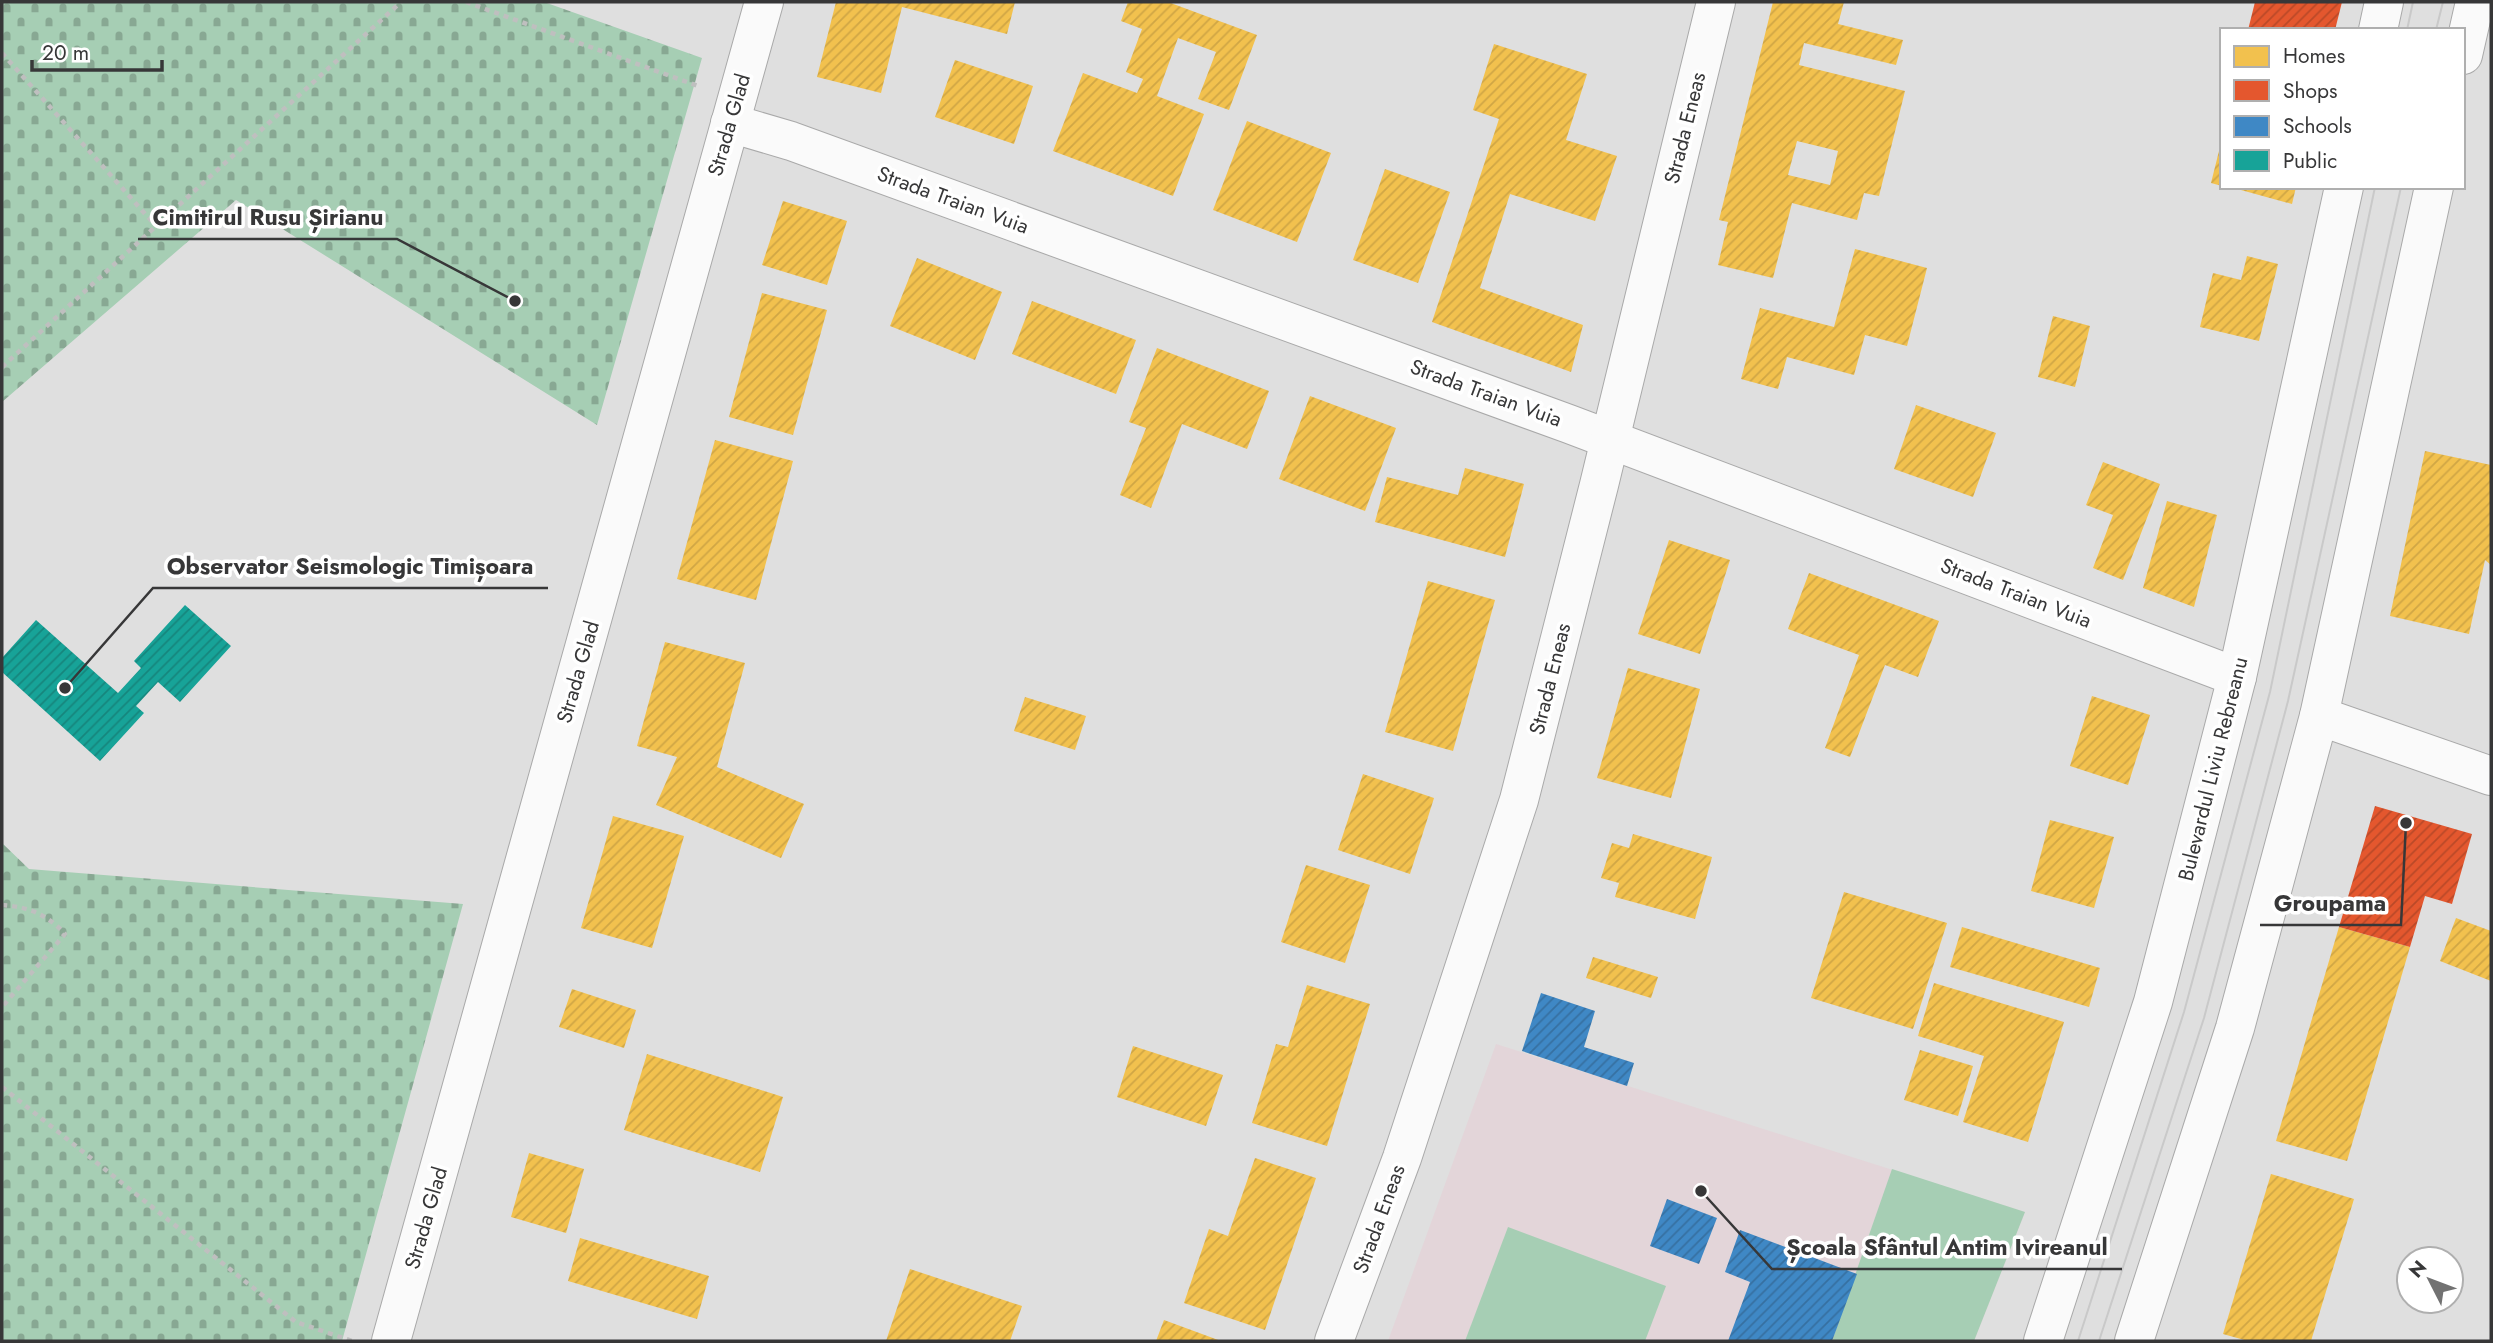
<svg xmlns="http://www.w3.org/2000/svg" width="2493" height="1343" font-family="Jost,sans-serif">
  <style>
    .education { fill: #e3d5d9 }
    .grass { fill: #a6ceb4 }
    .cemetery { fill: url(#cemetery-stones) }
    .homes { fill: url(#homes-hatch); fill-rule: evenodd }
    .shops { fill: url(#shops-hatch) }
    .schools { fill: url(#schools-hatch) }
    .public { fill: url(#public-hatch) }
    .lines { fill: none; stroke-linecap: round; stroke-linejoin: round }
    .minor-casing { stroke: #a9a9a9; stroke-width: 40 }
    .major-casing { stroke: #a9a9a9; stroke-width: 40 }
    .path { stroke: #bfbfbf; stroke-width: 4.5; stroke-dasharray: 5 5; stroke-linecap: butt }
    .minor { stroke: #fafafa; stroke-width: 38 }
    .major { stroke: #fafafa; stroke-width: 38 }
    .tram { stroke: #c9c9c9; stroke-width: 2 }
    .labels { text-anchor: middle; stroke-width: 7; stroke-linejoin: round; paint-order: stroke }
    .street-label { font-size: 21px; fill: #373738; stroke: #fff }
    .leader { fill: none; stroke: #373738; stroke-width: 2.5 }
    .callout-dot { fill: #373738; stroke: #fff; stroke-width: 2.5 }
    .callout-label { font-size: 23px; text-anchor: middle; font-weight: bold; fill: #373738; stroke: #fff; stroke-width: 7; stroke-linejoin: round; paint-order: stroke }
  </style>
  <defs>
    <pattern id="cemetery-stones" width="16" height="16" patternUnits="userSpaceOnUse" patternTransform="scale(1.75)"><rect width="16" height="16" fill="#a6ceb4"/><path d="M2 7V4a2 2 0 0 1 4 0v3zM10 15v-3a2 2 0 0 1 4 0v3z" fill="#88a893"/></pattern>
    <pattern id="homes-hatch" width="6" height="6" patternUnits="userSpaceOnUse" patternTransform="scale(1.75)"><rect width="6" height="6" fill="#f2c14e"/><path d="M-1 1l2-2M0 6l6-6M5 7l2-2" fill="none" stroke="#d0a645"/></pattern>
    <pattern id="shops-hatch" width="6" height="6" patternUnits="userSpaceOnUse" patternTransform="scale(1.75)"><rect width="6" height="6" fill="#e4572e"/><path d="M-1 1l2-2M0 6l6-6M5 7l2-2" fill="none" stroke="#ba4928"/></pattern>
    <pattern id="schools-hatch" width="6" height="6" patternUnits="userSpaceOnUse" patternTransform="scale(1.75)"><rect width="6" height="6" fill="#3f88c5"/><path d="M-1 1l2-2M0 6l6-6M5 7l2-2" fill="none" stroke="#3670a1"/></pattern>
    <pattern id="public-hatch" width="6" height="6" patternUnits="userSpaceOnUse" patternTransform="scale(1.75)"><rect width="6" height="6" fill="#17a398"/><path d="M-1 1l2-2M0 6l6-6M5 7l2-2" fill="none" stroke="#16867d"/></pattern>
  </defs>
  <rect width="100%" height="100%" fill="#dfdfdf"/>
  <polygon class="education" points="1496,1044 2025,1212 1974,1341 1388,1341"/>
  <g class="grass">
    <polygon points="1892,1169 2025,1212 1974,1341 1832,1341"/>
    <polygon points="1508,1227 1666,1286 1645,1341 1465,1341"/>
  </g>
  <g class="cemetery">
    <polygon points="2,2 544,2 702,58 597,425 236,200 2,402"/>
    <polygon points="2,843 29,869 463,904 342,1341 2,1341"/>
  </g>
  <g class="homes">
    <polygon points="836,2 1015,2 1007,34 902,7 881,93 817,77"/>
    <polygon points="1128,2 1168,2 1257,35 1229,110 1198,99 1216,52 1178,38 1157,96 1204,114 1173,196 1053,151 1083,73 1137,93 1143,79 1126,72 1142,29 1121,21"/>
    <path d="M1773 2H1844L1838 24 1903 40 1896 65 1804 43 1799 65 1905 91 1879 196 1864 193 1857 220 1792 203 1773 278 1718 265 1728 222 1719 220ZM1797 141 1838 151 1830 185 1788 175Z"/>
    <polygon points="1494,44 1587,74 1566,140 1617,156 1595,221 1510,194 1480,288 1583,325 1571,372 1432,322 1499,119 1473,110"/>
    <polygon points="955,60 1033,86 1014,144 935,117"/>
    <polygon points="1247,121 1331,153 1297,242 1213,210"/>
    <polygon points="2221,143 2222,143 2222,186 2211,183"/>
    <polygon points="1385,169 1450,192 1418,283 1353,260"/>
    <polygon points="2230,187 2296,187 2292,204"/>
    <polygon points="783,201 847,221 827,285 762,265"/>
    <polygon points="1855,249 1927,268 1907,346 1865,335 1854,375 1787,357 1778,389 1741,379 1760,308 1834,327"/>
    <polygon points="2247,256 2278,264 2259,341 2200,327 2213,273 2241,280"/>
    <polygon points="917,258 1002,292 975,360 890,326"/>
    <polygon points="762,293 827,310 793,435 729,417"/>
    <polygon points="1032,301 1136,340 1116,394 1012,354"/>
    <polygon points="2053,316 2090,326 2075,387 2038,377"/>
    <polygon points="1157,348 1269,391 1247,449 1182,424 1151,508 1120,495 1146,428 1129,422"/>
    <polygon points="1310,396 1396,428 1365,511 1279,479"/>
    <polygon points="1916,405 1996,433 1973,497 1894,469"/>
    <polygon points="715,440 793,461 756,600 677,579"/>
    <polygon points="2425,451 2491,465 2491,565 2485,560 2469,634 2390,616"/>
    <polygon points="2103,462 2160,484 2123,580 2093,568 2113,515 2086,505"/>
    <polygon points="1465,468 1524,484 1505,557 1375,522 1387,477 1458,495"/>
    <polygon points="2167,501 2217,515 2194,607 2143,588"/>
    <polygon points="1669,540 1730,560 1700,654 1638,634"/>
    <polygon points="1809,573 1939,621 1918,677 1885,665 1850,757 1825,748 1859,655 1788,629"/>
    <polygon points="1428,581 1495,600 1453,751 1385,732"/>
    <polygon points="665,642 745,663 717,767 804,804 781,858 656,805 677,757 637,746"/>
    <polygon points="1628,668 1700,689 1671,798 1597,778"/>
    <polygon points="2092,696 2150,715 2128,785 2070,766"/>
    <polygon points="1025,697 1086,716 1075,750 1014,731"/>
    <polygon points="1363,774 1434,798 1410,874 1338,850"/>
    <polygon points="613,816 684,836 652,948 581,928"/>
    <polygon points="2050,820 2114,837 2094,908 2031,891"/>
    <polygon points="1633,834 1712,857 1695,919 1615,897 1619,883 1601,878 1612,843 1629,848"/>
    <polygon points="1306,865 1370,885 1345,963 1281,942"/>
    <polygon points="1844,892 1947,923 1913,1029 1811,998"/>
    <polygon points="2456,918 2491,931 2491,981 2440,961"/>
    <polygon points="1962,927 2100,968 2089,1007 1950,967"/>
    <polygon points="2339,927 2410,947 2347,1161 2276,1141"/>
    <polygon points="1593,957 1658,977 1651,998 1586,978"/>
    <polygon points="1934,983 2064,1022 2028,1142 1963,1122 1984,1056 1918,1036"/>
    <polygon points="1307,985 1370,1004 1327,1146 1252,1123 1276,1044 1288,1047"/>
    <polygon points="572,989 636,1010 624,1048 559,1027"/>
    <polygon points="1133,1046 1223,1075 1206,1126 1117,1097"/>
    <polygon points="1920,1050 1973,1066 1958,1116 1904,1100"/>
    <polygon points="647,1054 783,1097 760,1172 624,1130"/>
    <polygon points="529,1153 584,1169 566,1233 511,1217"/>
    <polygon points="1255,1158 1316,1178 1265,1330 1184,1303 1209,1229 1228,1236"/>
    <polygon points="2271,1174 2354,1199 2311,1341 2248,1341 2223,1334"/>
    <polygon points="580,1238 709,1276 697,1319 568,1281"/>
    <polygon points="910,1269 1022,1306 1010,1341 886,1341"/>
    <polygon points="1164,1320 1221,1341 1156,1341"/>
  </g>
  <g class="shops">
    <polygon points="2255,2 2342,2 2335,30 2248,30"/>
    <polygon points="2375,806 2472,834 2452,904 2425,896 2410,947 2339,927"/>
  </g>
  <g class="schools">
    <polygon points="1541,993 1595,1011 1584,1047 1634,1063 1627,1086 1522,1051"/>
    <polygon points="1667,1199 1717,1218 1699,1264 1650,1246"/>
    <polygon points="1740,1230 1857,1274 1832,1341 1728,1341 1750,1282 1725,1272"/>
  </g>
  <polygon class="public" points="185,605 231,646 180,702 158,682 136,706 144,713 100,761 2,672 2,658 36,620 118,693 141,668 134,661"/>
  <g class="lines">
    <defs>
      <g id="minor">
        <polyline points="730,123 791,141 1569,424 2237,677"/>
        <polyline points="2319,716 2491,776"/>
        <polyline points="391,1341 764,2"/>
        <polyline points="1334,1341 1402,1158 1519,800 1599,485 1716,2"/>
      </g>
      <g id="major">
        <polyline points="2378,30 2384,2"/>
        <polyline points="2463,55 2475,2"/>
        <polyline points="2043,1341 2153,1002 2237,677 2344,187"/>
        <polyline points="2134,1341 2235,1028 2319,716 2434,187"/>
      </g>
    </defs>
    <use href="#minor" class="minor-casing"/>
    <use href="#major" class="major-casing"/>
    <g class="path">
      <polyline points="466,2 698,86"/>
      <polyline points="2,53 155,225"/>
      <polyline points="2,367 401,2"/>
      <path d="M2 905C28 907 47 914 65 934L2 1007"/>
      <polyline points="2,1087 296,1322 352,1341"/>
    </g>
    <use href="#minor" class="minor"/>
    <use href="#major" class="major"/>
    <g class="tram">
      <polyline points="2407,30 2413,2"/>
      <polyline points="2436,30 2443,2"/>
      <polyline points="2078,1341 2184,1012 2270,692 2375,187"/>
      <polyline points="2099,1341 2204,1018 2288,701 2401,187"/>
    </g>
  </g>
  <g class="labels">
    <g class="street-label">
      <text transform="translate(729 125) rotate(-74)" y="7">Strada Glad</text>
      <text transform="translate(1685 128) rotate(-76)" y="7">Strada Eneas</text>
      <text transform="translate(953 200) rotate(20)" y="7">Strada Traian Vuia</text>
      <text transform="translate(1486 393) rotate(20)" y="7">Strada Traian Vuia</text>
      <text transform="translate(2016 593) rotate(21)" y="7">Strada Traian Vuia</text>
      <text transform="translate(578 672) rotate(-74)" y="7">Strada Glad</text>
      <text transform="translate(1550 679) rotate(-76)" y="7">Strada Eneas</text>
      <text transform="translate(2213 769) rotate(-76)" y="7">Bulevardul Liviu Rebreanu</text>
      <text transform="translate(426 1218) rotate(-74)" y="7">Strada Glad</text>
      <text transform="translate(1379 1219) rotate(-70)" y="7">Strada Eneas</text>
    </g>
  </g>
  <path class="leader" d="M515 301L397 239H138M65 688L153 588H548M2406 823L2401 925H2260M1701 1191L1772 1269H2122"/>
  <g class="callout-dot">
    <circle cx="515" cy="301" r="7"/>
    <circle cx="65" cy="688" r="7"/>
    <circle cx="2406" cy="823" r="7"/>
    <circle cx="1701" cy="1191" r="7"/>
  </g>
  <g class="callout-label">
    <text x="268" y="225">Cimitirul Rusu Șirianu</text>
    <text x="350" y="574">Observator Seismologic Timișoara</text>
    <text x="2330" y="911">Groupama</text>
    <text x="1947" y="1255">Școala Sfântul Antim Ivireanul</text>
  </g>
  <rect width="2493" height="1343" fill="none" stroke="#373738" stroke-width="7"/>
  <rect x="2220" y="28" width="245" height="161" fill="#ffffff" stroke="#afafaf" stroke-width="2"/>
  <rect x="2234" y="46" width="35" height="21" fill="#f2c14e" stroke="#afafaf" stroke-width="2"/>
  <text x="2283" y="63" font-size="21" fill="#373738">Homes</text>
  <rect x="2234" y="80" width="35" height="21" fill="#e4572e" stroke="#afafaf" stroke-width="2"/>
  <text x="2283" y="98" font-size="21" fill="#373738">Shops</text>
  <rect x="2234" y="116" width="35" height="21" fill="#3f88c5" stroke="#afafaf" stroke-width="2"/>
  <text x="2283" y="133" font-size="21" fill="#373738">Schools</text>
  <rect x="2234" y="150" width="35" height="21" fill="#17a398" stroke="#afafaf" stroke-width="2"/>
  <text x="2283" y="168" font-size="21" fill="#373738">Public</text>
  <g transform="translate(2430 1280) rotate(312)"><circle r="33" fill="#ffffff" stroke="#afafaf" stroke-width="2"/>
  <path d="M0-5L12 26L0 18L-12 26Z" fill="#727272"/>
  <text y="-10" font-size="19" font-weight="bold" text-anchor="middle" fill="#373738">N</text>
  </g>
  <path d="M32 60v10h130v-10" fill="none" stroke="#373738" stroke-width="3.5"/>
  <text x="42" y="60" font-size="21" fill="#373738" stroke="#ffffff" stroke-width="5" paint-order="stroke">20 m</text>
</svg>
